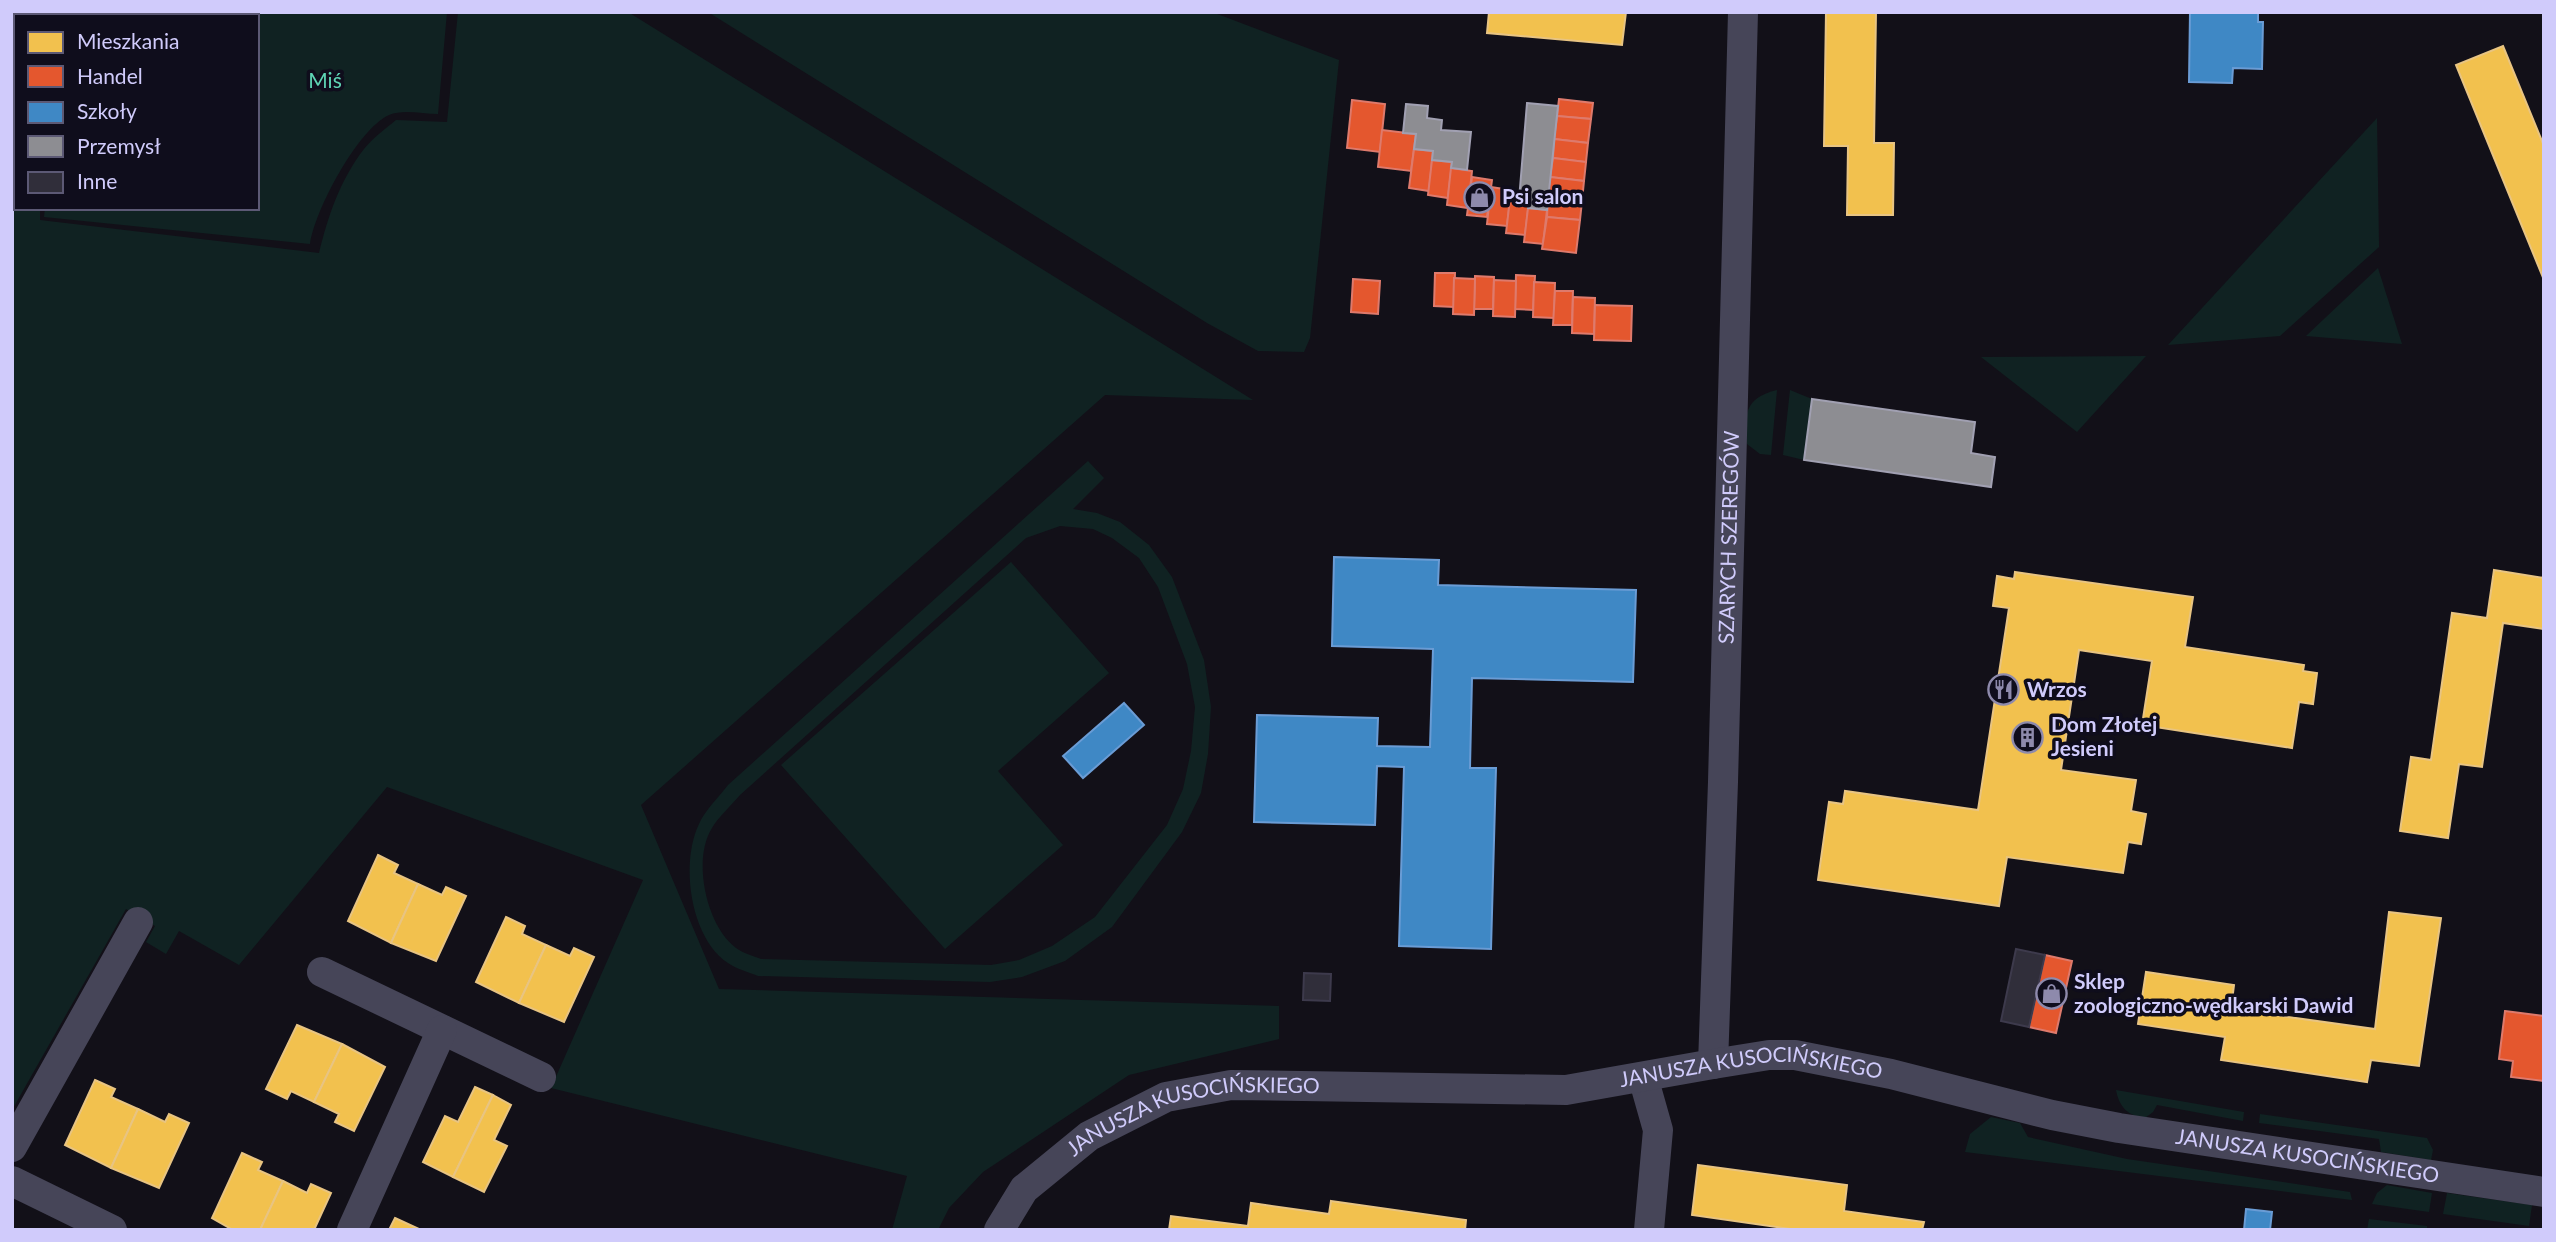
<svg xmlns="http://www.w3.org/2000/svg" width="2556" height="1242" font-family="Lato,sans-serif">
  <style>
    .green { fill: #102222; fill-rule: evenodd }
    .homes { fill: #f2c14e; stroke: #e8c482; stroke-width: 2 }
    .shops { fill: #e4572e; stroke: #de7a6c; stroke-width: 2 }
    .schools { fill: #3f88c5; stroke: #6a9cd5; stroke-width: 2 }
    .industry { fill: #8d8d92; stroke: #a1a0b2; stroke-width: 2 }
    .building { fill: #302e3a; stroke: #3d3a4c; stroke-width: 2 }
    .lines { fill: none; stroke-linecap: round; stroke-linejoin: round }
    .street { stroke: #464558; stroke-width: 30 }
    .labels { text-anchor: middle; stroke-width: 7; stroke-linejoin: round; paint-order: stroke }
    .park-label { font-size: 21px; fill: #5ed4b4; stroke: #0f0d1c }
    .poi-label { font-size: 21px; font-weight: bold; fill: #d0cbfb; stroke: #0f0d1c; text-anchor: start }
    .street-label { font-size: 21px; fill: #d0cbfb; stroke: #0f0d1c }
  </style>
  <rect width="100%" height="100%" fill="#121018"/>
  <g class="green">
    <path d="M12 12H56V16H16V208H40V220L319 253C328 216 340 180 364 149 373 138 385 129 396 120L447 122 458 12H628L1253 400 1105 395 641 805 719 989 1279 1006V1039L1129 1075 983 1172 949 1208 938 1230H892L907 1176 551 1088 643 880 387 787 239 965 179 931 166 954 146 942 155 926 126 909 12 1110Z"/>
    <path d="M61 12H447L438 114C423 114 403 109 389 115 357 130 315 210 310 244L44 217 45 208H257V16H60Z"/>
    <polygon points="708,12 1212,12 1339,60 1310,338 1304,352 1258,351 1207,323"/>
    <polygon points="2377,118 2379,247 2280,336 2168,345"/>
    <polygon points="2378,268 2402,344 2306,336"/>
    <polygon points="2146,356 2077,432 1981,357"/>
    <path d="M1777 390 1771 455 1760 454 1747 444C1744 415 1744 398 1777 390Z"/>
    <polygon points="1790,390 1812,399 1804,460 1783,455"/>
    <path d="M1088 461 1104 478 1073 509 1097 513 1120 522 1149 545 1172 577 1204 660 1211 707 1208 754 1201 793 1182 832 1112 927 1065 961 1022 977 990 982 758 976C749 972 736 969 728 963 690 938 680 863 699 824 705 810 719 797 728 785ZM1060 526 1093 529 1112 538 1139 558 1158 587 1187 664 1195 707 1191 751 1183 789 1167 825 1095 917 1052 946 1019 960 991 965 761 959C753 956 743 953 736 948 706 926 692 859 712 828 719 816 731 806 740 795L1026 538Z"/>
    <polygon points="1011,562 1109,673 998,771 1063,845 945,949 781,765"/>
    <path d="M2116 1090 2244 1112 2243 1121 2157 1105 2153 1112 2145 1118C2128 1116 2119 1107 2116 1090Z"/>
    <polygon points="2260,1114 2427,1138 2433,1150 2431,1160 2381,1152 2379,1139 2259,1123"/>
    <polygon points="1991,1117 2020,1123 2028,1137 2127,1159 2350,1192 2352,1200 1965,1152 1970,1134"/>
    <polygon points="2387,1185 2432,1193 2429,1212 2372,1204 2377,1193"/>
    <polygon points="2447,1193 2532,1205 2529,1226 2443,1214"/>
    <polygon points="2369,1219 2427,1226 2427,1230 2367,1230"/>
  </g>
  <g class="homes">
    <polygon points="1489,12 1626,12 1622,45 1487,33"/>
    <polygon points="1826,12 1876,12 1874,143 1894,143 1893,215 1847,215 1848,146 1824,146"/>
    <polygon points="2503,46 2544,146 2544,280 2456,65"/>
    <polygon points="2494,570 2544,578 2544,629 2503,623 2482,767 2459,764 2448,838 2400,831 2411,757 2431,760 2452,613 2487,618"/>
    <polygon points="2015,572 2193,597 2185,647 2304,665 2303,671 2317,673 2313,704 2299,702 2292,748 2142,725 2152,661 2079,650 2061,770 2136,780 2131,811 2146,814 2141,844 2128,842 2123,873 2007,857 1999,906 1818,880 1829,802 1843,804 1845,791 1978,810 2009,608 1993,606 1997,576 2014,579"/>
    <polygon points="378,855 398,865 394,873 418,884 391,943 348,921"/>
    <polygon points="418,884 442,895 446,887 466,896 436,961 391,943"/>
    <polygon points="2389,912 2441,918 2419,1066 2371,1060 2367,1082 2221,1060 2225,1037 2138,1024 2146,972 2234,985 2231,1009 2375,1029"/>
    <polygon points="506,917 525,926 522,934 546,945 519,1003 476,982"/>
    <polygon points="546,945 570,956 574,948 594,957 564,1022 519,1003"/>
    <polygon points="297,1025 342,1044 314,1102 291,1091 287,1099 266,1089"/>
    <polygon points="342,1044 385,1067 354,1131 335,1122 339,1114 314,1102"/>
    <polygon points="95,1080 115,1089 111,1097 138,1109 111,1168 65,1145"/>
    <polygon points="475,1087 493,1095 453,1177 423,1162 445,1116 458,1122"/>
    <polygon points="493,1095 511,1105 494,1140 507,1146 484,1192 453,1177"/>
    <polygon points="138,1109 165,1122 169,1114 189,1123 159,1188 111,1168"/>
    <polygon points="242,1153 262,1162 258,1170 283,1181 260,1230 233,1230 212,1218"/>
    <polygon points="1698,1165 1847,1185 1844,1211 1924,1222 1922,1230 1797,1230 1692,1215"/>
    <polygon points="283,1181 307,1193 311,1184 331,1193 314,1230 260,1230"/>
    <polygon points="1331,1201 1466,1220 1465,1230 1169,1230 1171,1216 1248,1226 1251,1203 1329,1214"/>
    <polygon points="395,1218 421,1230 389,1230"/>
  </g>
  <g class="shops">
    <polygon points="1559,99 1593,103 1591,119 1557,116"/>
    <polygon points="1352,100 1385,104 1380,152 1347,148"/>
    <polygon points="1557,116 1591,119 1588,143 1554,139"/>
    <polygon points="1382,130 1416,134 1411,171 1378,167"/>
    <polygon points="1554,139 1588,143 1586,162 1553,158"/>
    <polygon points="1414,149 1433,151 1429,191 1409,188"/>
    <polygon points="1553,158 1586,162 1584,181 1550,177"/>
    <polygon points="1432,160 1452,162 1448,198 1428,195"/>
    <polygon points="1451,168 1472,171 1468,208 1447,205"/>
    <polygon points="1472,177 1492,180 1487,217 1467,215"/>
    <polygon points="1550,177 1584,181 1582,201 1548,198"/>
    <polygon points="1491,187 1511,190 1507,226 1487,224"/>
    <polygon points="1548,198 1582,201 1580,220 1547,217"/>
    <polygon points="1510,199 1529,201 1525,235 1506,233"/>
    <polygon points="1528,208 1547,210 1543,244 1524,242"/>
    <polygon points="1547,217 1580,220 1576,253 1542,249"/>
    <polygon points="1435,273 1455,273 1454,307 1434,306"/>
    <polygon points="1516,275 1535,276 1533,310 1515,309"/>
    <polygon points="1475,276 1494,277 1493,309 1474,309"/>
    <polygon points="1454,278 1475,279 1474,315 1453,314"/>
    <polygon points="1353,279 1380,281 1378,314 1351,312"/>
    <polygon points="1494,280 1516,281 1515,317 1493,316"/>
    <polygon points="1534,282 1555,283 1554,318 1533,317"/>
    <polygon points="1555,291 1573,291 1572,325 1553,325"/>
    <polygon points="1573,297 1595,298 1594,334 1572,333"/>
    <polygon points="1595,305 1632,306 1631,341 1594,340"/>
    <polygon points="2045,955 2072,961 2056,1033 2029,1027"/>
    <polygon points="2505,1011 2544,1016 2544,1081 2511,1077 2513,1061 2499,1059"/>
  </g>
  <g class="schools">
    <polygon points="2190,12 2258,12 2258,22 2263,22 2262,69 2233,68 2232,83 2189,82"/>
    <polygon points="1334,557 1439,560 1438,585 1636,590 1633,682 1472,678 1470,768 1496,768 1491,949 1399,946 1404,767 1377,766 1375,825 1254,822 1257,715 1378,718 1377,746 1430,747 1433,649 1332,646"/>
    <polygon points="1124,703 1144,725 1083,778 1063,756"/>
    <polygon points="2246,1209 2272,1212 2270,1230 2244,1230"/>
  </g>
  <g class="industry">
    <polygon points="1527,103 1558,106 1547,210 1528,208 1529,201 1519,200"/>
    <polygon points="1406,104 1428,106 1427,118 1442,120 1441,130 1471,132 1467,170 1451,168 1452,162 1432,160 1433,151 1414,149 1416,134 1403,133"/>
    <polygon points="1812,399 1975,422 1971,453 1995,457 1991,487 1804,460"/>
  </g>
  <g class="building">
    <polygon points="111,12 148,12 150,16 108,16"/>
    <polygon points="2016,949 2045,955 2029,1027 2001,1021"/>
    <polygon points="1304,973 1331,974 1330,1001 1303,1000"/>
  </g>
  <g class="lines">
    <g class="street">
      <polyline points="322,972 541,1077"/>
      <path id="s1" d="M1713 1064 1723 782 1743 12"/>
      <polyline points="1643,1077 1658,1130 1649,1230"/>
      <polyline points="12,1147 138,922"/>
      <polyline points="12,1181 112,1230"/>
      <polyline points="352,1230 442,1030"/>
      <path id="s2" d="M999 1230 1024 1189 1089 1136 1166 1097 1231 1085 1566 1090 1713 1064 1769 1055H1795L1891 1074 2052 1115 2119 1128 2544 1192"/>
    </g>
  </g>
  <defs>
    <symbol id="shop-ring" viewBox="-11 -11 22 22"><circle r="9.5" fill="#0f0d1c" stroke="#8e8aac" stroke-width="1.5"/><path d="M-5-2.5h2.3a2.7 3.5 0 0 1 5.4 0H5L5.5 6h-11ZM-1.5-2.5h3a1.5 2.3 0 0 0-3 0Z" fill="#8e8aac"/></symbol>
    <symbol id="restaurant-ring" viewBox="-11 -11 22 22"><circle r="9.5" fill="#0f0d1c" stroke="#8e8aac" stroke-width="1.5"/><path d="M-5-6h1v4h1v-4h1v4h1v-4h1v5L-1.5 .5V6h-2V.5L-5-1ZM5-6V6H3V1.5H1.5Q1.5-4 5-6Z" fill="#8e8aac"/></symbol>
    <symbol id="building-ring" viewBox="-11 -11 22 22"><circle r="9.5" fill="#0f0d1c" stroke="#8e8aac" stroke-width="1.5"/><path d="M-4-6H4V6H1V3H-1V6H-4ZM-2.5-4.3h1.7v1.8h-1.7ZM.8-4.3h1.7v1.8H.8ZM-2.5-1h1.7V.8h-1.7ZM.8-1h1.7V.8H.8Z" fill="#8e8aac"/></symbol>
  </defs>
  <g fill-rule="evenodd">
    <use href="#shop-ring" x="1462" y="180" width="35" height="35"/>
    <use href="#restaurant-ring" x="1986" y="672" width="35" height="35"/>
    <use href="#building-ring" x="2010" y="720" width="35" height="35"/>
    <use href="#shop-ring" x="2034" y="976" width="35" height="35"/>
  </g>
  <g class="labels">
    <g class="park-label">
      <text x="325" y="88">Miś</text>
    </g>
    <g class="poi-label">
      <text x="1502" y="204">Psi salon</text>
      <text x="2027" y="697">Wrzos</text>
      <text x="2051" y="732">Dom Złotej<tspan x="2051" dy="24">Jesieni</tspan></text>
      <text x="2074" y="989">Sklep<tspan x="2074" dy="24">zoologiczno-wędkarski Dawid</tspan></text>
    </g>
    <g class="street-label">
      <text dy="7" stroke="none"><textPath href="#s1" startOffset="527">SZARYCH SZEREGÓW</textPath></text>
      <text dy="7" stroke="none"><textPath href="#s2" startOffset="807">JANUSZA KUSOCIŃSKIEGO</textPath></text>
      <text dy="7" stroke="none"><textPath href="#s2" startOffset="240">JANUSZA KUSOCIŃSKIEGO</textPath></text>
      <text dy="7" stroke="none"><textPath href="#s2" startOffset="1374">JANUSZA KUSOCIŃSKIEGO</textPath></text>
    </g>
  </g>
  <rect width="2556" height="1242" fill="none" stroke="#d0cbfb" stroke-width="28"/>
  <rect x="14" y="14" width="245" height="196" fill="#0f0d1c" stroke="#5c5975" stroke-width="2"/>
  <rect x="28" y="32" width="35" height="21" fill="#f2c14e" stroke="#5c5975" stroke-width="2"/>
  <text x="77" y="49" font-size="21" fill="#d0cbfb">Mieszkania</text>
  <rect x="28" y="66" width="35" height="21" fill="#e4572e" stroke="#5c5975" stroke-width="2"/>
  <text x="77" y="84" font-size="21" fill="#d0cbfb">Handel</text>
  <rect x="28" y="102" width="35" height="21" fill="#3f88c5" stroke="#5c5975" stroke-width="2"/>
  <text x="77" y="119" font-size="21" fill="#d0cbfb">Szkoły</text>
  <rect x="28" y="136" width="35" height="21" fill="#8d8d92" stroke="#5c5975" stroke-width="2"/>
  <text x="77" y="154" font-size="21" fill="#d0cbfb">Przemysł</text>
  <rect x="28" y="172" width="35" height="21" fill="#302e3a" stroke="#5c5975" stroke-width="2"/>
  <text x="77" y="189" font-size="21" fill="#d0cbfb">Inne</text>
</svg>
